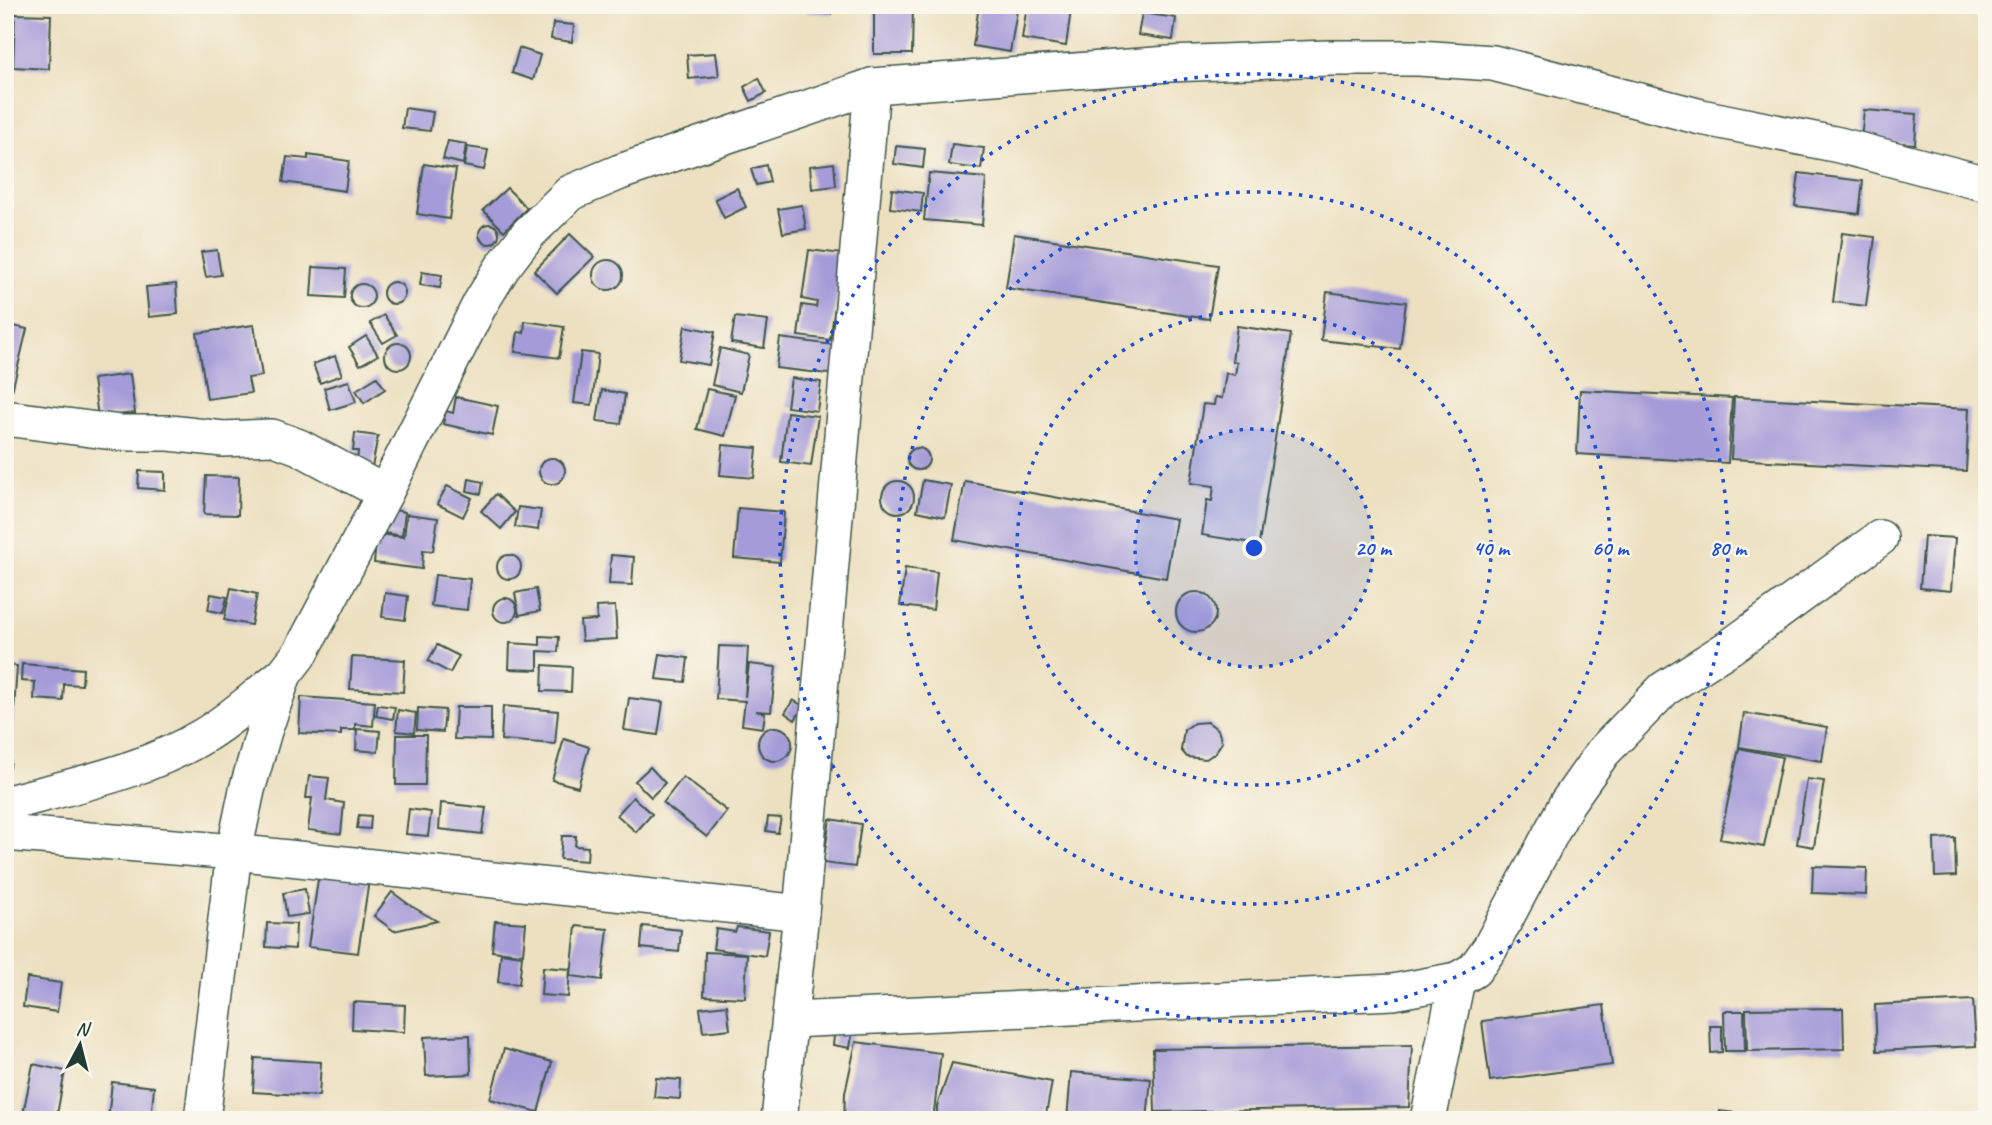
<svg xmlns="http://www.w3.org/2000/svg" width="1992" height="1125" font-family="Caveat,sans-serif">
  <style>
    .building { fill: #a59bd8 }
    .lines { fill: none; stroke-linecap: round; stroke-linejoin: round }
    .street-casing { stroke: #3e5549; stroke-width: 38 }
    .street { stroke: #fff; stroke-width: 35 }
    .ring { fill: none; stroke: #1d4ed8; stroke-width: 3.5; stroke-dasharray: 3.5 7 }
    .centre { fill: #1d4ed8; stroke: #fbf7ec; stroke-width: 3.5 }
    .ring-label { font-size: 21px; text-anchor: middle; font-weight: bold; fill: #1d4ed8; stroke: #fbf7ec; stroke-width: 5; stroke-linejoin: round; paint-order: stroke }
  </style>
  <rect width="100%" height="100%" fill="#fbf7ec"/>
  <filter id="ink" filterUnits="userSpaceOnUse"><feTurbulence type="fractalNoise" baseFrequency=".0143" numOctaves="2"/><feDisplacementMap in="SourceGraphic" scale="14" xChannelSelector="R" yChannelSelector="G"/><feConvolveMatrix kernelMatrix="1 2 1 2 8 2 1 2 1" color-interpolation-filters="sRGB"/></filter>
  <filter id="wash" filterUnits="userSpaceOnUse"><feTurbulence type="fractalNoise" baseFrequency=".00686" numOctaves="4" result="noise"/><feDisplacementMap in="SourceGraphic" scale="28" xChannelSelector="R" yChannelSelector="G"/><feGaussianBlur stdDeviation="1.57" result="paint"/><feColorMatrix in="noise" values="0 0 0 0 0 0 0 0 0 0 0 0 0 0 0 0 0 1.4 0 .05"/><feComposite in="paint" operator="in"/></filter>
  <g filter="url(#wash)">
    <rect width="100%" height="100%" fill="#ece0c0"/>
    <g id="blocks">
      <g class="building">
        <polygon points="808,5 832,5 831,14 807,12"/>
        <polygon points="874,5 913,5 912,54 874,54"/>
        <polygon points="979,5 1018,5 1010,52 973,46"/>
        <polygon points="1027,5 1071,10 1066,46 1022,39"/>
        <polygon points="1142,13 1176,18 1173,40 1138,35"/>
        <polygon points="15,14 51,15 49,69 13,67"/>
        <polygon points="553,23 574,25 572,42 551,39"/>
        <polygon points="519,48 540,55 533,80 512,73"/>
        <polygon points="716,53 719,76 689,79 687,55"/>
        <polygon points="759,78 766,93 751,101 744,87"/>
        <polygon points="405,108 433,112 430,131 402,128"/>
        <polygon points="1864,110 1917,114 1915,144 1861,140"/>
        <polygon points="448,141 466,144 463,164 443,159"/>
        <polygon points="952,144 984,148 981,169 949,165"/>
        <polygon points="896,146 925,149 923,168 894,164"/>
        <polygon points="467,147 488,150 484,170 464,166"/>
        <polygon points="308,155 349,161 345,191 283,182 287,157 308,159"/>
        <polygon points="834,163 836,186 812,189 810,166"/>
        <polygon points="424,164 456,169 449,219 417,214"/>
        <polygon points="766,165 770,182 756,185 751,169"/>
        <polygon points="929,173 986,178 982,225 924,220"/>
        <polygon points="1799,173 1863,181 1859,214 1795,206"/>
        <polygon points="507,188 527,208 504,231 483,210"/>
        <polygon points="737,188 746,207 724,218 715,199"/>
        <polygon points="892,189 923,193 921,212 890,208"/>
        <polygon points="802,205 806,229 783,233 778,209"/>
        <circle cx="489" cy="234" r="10"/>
        <polygon points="1842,233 1875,237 1866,306 1833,302"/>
        <polygon points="570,234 594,257 557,293 534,271"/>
        <polygon points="1014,234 1218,265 1209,319 1006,288"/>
        <polygon points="217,250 221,275 206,277 201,252"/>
        <polygon points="809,250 843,254 830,340 798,336 802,305 816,307 817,302 802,299"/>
        <circle cx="608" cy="275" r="15"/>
        <polygon points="313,267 346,269 344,298 311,296"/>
        <polygon points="422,272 442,275 440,288 420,285"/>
        <circle cx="394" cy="293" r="11"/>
        <circle cx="362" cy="296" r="12"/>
        <polygon points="176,284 178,314 149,317 146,287"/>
        <polygon points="1327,292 1406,302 1400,349 1321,340"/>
        <polygon points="384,315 397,335 383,343 370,323"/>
        <polygon points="735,317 768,321 764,348 731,343"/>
        <polygon points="525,321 564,327 559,358 515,352 518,332 524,333"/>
        <polygon points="5,324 27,329 12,391 5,389"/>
        <polygon points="254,325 262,376 248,378 251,393 207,399 197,333"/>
        <polygon points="685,326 715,332 709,365 679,360"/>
        <polygon points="1237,326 1291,334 1259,544 1202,535 1207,500 1212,501 1214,486 1191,483 1203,404 1214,405 1215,397 1222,398 1226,373 1235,375 1237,362 1232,361"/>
        <polygon points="366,336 378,355 360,365 349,347"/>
        <polygon points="780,338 841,346 837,375 776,368"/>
        <circle cx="398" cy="356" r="13"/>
        <polygon points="720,348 749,355 741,392 712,385"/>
        <polygon points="581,352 598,354 592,405 574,403"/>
        <polygon points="335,356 342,375 320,383 313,364"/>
        <polygon points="130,374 135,413 98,417 93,379"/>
        <polygon points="377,377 385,389 364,403 356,390"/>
        <polygon points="791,378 821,382 817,411 787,407"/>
        <polygon points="349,381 356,402 330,410 324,388"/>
        <polygon points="707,389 735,395 725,436 697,429"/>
        <polygon points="602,390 625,394 621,424 597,421"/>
        <polygon points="1580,390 1732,398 1728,463 1577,454"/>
        <polygon points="456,397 498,406 492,435 443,424 446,411 453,413"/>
        <polygon points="1734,397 1969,409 1966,471 1731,459"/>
        <polygon points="787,412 818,416 811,466 781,462"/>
        <polygon points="355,433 378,436 372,467 357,465 358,451 353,451"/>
        <polygon points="723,445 757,448 754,478 720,475"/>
        <circle cx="918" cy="459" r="11"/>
        <circle cx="552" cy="471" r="13"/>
        <polygon points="139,471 165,472 165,490 138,488"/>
        <polygon points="206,476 239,477 238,515 204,514"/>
        <polygon points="469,479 483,482 481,494 467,491"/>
        <polygon points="923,480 951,485 945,517 917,511"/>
        <polygon points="965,481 1176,519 1166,578 954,540"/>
        <circle cx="898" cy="497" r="16"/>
        <polygon points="447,486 472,498 463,517 437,504"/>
        <polygon points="496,494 515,512 501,529 481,511"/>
        <polygon points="518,507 541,510 538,530 515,527"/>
        <polygon points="738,508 784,512 780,562 734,558"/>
        <polygon points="388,509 405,512 402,536 384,533"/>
        <polygon points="407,514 438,518 433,551 423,550 422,569 374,563 377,534 404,537"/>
        <polygon points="1924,536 1955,538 1951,591 1920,588"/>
        <polygon points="611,555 634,557 632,585 609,584"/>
        <circle cx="509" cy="567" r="12"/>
        <polygon points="905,568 937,572 933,610 900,606"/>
        <polygon points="435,575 470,579 467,610 431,606"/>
        <polygon points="231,588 257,594 251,625 224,620"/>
        <polygon points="536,589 540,611 519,615 515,593"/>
        <circle cx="1196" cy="612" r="20"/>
        <polygon points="385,593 408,596 405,620 382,617"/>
        <polygon points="211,594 227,597 223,613 208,610"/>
        <circle cx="505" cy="610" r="12"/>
        <polygon points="615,606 617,639 582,641 580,621 597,620 596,607"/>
        <polygon points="540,636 559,637 558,652 538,651 538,670 509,669 510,643 540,645"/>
        <polygon points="437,645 459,656 450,673 428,661"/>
        <polygon points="719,646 748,647 745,697 749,664 776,667 771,712 756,711 765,713 763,728 742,725 745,701 716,699"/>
        <polygon points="660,654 688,658 685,682 656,679"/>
        <polygon points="352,657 405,660 403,692 350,689"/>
        <polygon points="22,664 83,669 82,685 64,684 63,701 34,699 35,682 21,681"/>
        <polygon points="5,665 17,666 10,768 5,768"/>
        <polygon points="543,665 572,667 571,692 542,691"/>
        <polygon points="301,697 375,702 373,726 355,724 355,730 341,730 341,735 299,733"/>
        <polygon points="629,698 663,702 658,735 624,730"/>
        <polygon points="793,700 803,706 795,720 785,713"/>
        <polygon points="378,705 395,707 393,719 376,716"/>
        <polygon points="503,706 558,711 555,744 501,740"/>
        <polygon points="456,707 491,707 491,740 454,739"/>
        <polygon points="418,708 445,710 443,732 417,730"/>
        <polygon points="398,710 416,713 414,733 396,731"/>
        <polygon points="1744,713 1827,727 1822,761 1739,747"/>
        <polygon points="1208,722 1218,730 1222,742 1215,753 1206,759 1187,757 1181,750 1184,730 1194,723"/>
        <circle cx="775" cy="744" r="17"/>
        <polygon points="357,729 380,731 378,752 356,750"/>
        <polygon points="397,735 426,735 425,785 396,785"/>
        <polygon points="564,739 589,747 578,787 552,780"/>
        <polygon points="1739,748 1782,757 1764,847 1720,839"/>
        <polygon points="650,767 665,783 651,797 635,781"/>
        <polygon points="309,776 329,778 326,800 344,803 341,834 308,830 312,798 306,798"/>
        <polygon points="683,777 727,811 707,837 663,803"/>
        <polygon points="1807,779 1824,781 1814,847 1797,844"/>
        <polygon points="633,797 652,814 636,832 617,815"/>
        <polygon points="441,803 486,808 482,834 439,829"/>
        <polygon points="409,809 431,812 428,836 406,834"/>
        <polygon points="359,815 371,816 370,829 357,828"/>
        <polygon points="768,817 781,818 778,833 766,831"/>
        <polygon points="830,819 861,824 855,867 823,863"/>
        <polygon points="562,836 576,836 575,846 588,847 587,861 560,859"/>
        <polygon points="1955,838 1956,876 1935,877 1934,839"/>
        <polygon points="1813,866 1867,868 1866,895 1812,893"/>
        <polygon points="319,873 369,880 358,953 308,947"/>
        <polygon points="305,889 309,914 287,917 283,893"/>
        <polygon points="392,892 411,906 437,921 394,931 374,916"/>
        <polygon points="495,921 526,923 523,954 492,951"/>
        <polygon points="267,923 296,924 295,949 266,947"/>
        <polygon points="576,926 608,929 602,980 571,976"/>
        <polygon points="643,926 681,930 679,952 641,948"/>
        <polygon points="737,927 769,931 765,956 713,949 716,929 735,932"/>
        <polygon points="705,952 747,954 745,998 704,996"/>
        <polygon points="501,953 522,956 519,984 498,982"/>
        <polygon points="543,967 570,969 568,997 541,995"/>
        <polygon points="27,978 61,983 57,1012 23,1007"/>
        <polygon points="1973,1000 1976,1046 1877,1051 1875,1005"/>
        <polygon points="353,1002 405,1005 404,1032 352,1029"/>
        <polygon points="727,1005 730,1029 703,1032 700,1008"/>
        <polygon points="1604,1005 1612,1065 1490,1081 1482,1021"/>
        <polygon points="1843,1008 1844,1049 1747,1051 1746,1009"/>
        <polygon points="1724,1011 1744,1011 1745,1051 1725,1051"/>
        <polygon points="1710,1026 1722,1026 1722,1052 1711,1053"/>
        <polygon points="835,1028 853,1030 850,1048 833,1045"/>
        <polygon points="470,1035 471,1074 426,1076 424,1037"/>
        <polygon points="856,1042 941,1053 933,1120 844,1120 845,1093"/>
        <polygon points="1412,1045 1409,1107 1155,1112 1153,1049"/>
        <polygon points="504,1049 552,1062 538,1112 490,1099"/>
        <polygon points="255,1058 321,1062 319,1096 253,1092"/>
        <polygon points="952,1063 1052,1082 1045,1120 937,1120 937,1106"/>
        <polygon points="33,1064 65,1071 56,1120 23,1114"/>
        <polygon points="1071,1072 1151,1079 1147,1120 1067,1120"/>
        <polygon points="656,1078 681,1080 680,1099 654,1097"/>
        <polygon points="112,1082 154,1087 151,1120 108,1120"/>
        <polygon points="1719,1111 1751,1115 1751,1120 1718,1120"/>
        <polygon points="650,1115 679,1116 679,1120 650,1120"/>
      </g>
    </g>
  </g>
  <g filter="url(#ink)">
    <use href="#blocks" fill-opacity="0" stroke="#3e5549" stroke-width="2"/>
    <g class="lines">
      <defs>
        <g id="street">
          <polyline points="5,418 121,433 170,433 223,439 272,437 299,447 385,493"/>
          <path d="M5 804C71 786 144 772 203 736 232 719 258 694 284 674"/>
          <polyline points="5,833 234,852 801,913"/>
          <polyline points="790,1020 1393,992 1457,980 1474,970 1490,948 1567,803 1603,752 1664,689 1730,647 1880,538"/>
          <polyline points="202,1120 234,852 247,790 264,731 284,674 301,652 385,493 480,304 502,268 528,234 570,193 620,172 872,86 1169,64 1328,58 1419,58 1493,63 1701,117 1839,145 1987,184"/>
          <polyline points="779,1120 801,913 872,86"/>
          <polyline points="1428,1120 1457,980"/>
        </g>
      </defs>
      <use href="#street" class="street-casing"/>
      <use href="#street" class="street"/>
    </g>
  </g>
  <circle cx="1254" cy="548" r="119" fill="#1d4ed8" fill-opacity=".12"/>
  <g class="ring">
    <circle cx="1254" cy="548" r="119"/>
    <circle cx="1254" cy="548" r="237"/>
    <circle cx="1254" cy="548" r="356"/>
    <circle cx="1254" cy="548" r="474"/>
  </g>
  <circle cx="1254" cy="548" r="10" class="centre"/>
  <g class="ring-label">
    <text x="1373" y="555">20 m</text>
    <text x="1491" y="555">40 m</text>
    <text x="1610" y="555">60 m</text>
    <text x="1728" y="555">80 m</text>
  </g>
  <rect width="1992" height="1125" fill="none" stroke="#fbf7ec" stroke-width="28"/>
  <g transform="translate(80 1045) rotate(7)" stroke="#fbf7ec" stroke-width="5" paint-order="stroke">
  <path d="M0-5L12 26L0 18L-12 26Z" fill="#1f3d34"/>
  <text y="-10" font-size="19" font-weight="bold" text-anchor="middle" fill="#1f3d34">N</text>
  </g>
</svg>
